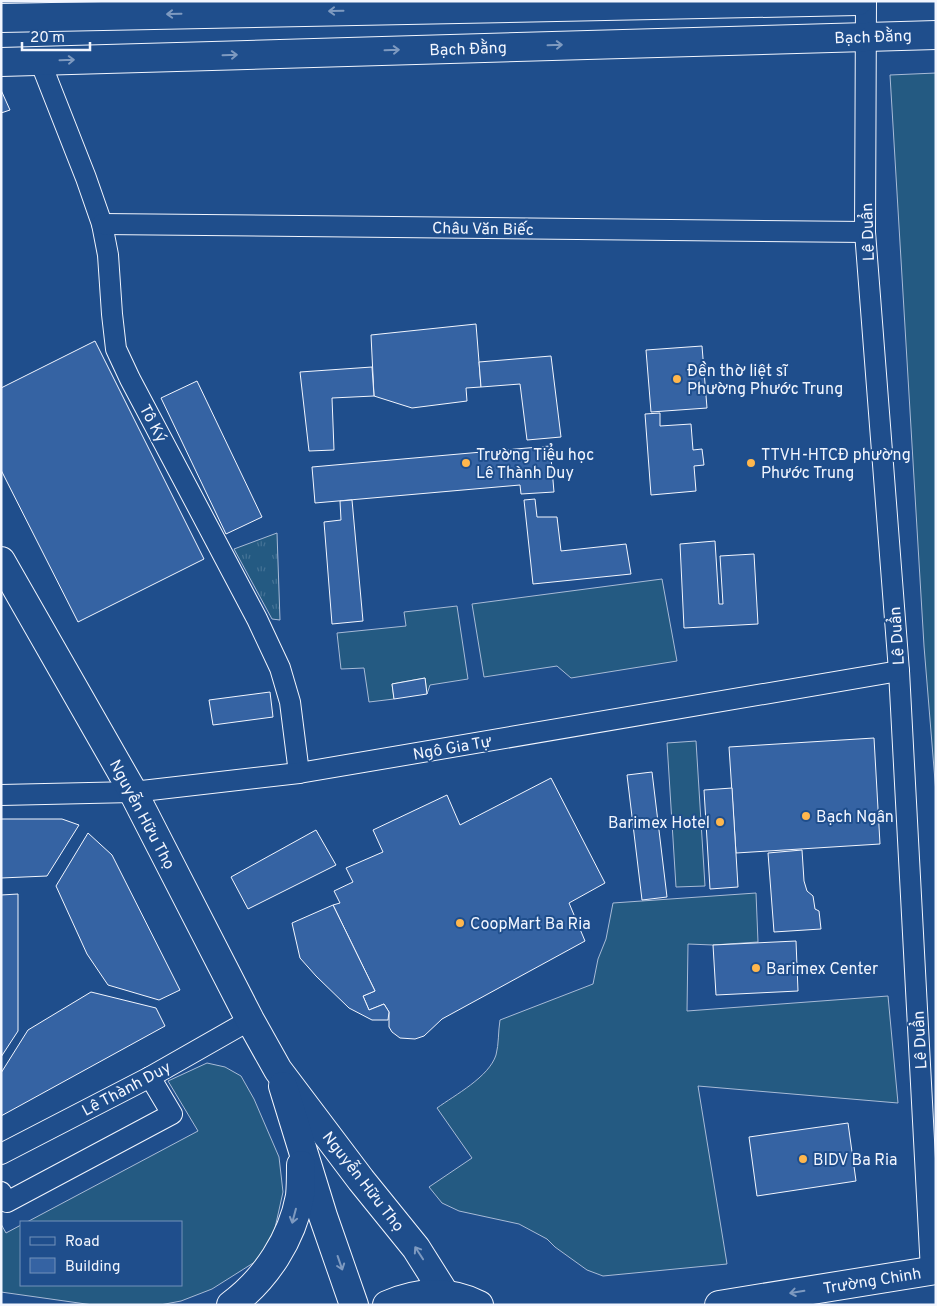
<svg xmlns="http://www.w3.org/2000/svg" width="937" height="1306" font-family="Overpass,sans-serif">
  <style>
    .grass { fill: #245a82; stroke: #a8bbd7 }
    .park { fill: url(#park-tufts); stroke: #a8bbd7 }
    .building { fill: #3563a3; stroke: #f2f6ff }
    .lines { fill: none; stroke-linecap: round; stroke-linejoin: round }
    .street-casing { stroke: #f2f6ff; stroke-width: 22 }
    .secondary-casing { stroke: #f2f6ff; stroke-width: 30 }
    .highway-casing { stroke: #f2f6ff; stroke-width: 30 }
    .street { stroke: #1f4e8c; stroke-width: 20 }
    .secondary { stroke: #1f4e8c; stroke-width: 28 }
    .highway { stroke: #1f4e8c; stroke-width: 28 }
    .oneway { stroke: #7e9ac0 }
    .poi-dot { fill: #ffb74d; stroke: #1f4e8c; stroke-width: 2 }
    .labels { text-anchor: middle; stroke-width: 4; stroke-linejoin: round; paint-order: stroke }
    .street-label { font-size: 16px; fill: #f2f6ff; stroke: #1f4e8c }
    .poi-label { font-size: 16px; fill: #f2f6ff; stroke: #1f4e8c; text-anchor: start }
  </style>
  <defs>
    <pattern id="park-tufts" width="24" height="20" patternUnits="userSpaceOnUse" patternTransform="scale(1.25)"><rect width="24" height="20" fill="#245a82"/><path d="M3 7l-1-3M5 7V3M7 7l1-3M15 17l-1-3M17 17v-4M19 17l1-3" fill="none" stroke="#447295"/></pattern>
  </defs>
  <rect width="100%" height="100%" fill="#1f4e8c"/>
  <g class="grass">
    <polygon points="936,73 936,793 924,646 890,75"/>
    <polygon points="662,579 677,661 571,678 557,666 484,677 472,604"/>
    <polygon points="457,606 468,679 430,685 427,694 425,678 392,684 394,699 369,702 364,668 341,669 337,633 406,626 404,612"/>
    <polygon points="696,741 705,886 676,887 667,743"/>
    <path d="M756 893 758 942 713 945 688 944 687 1011 888 996 898 1103 698 1086 727 1264 603 1276 587 1270 555 1247 547 1239 519 1224 459 1211 442 1203 429 1187 472 1158 437 1108C455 1095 489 1077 496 1055 499 1044 498 1032 500 1020L593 984 598 959 606 939 613 903Z"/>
    <polygon points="207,1063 225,1067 241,1076 254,1099 279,1157 283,1192 273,1237 258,1260 212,1289 181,1301 160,1305 93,1305 1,1292 1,1224 6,1233 21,1225 21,1285 181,1285 181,1222 27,1222 198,1131 168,1081"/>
  </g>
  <polygon class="park" points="277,533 280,620 272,619 234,549"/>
  <g class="building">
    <polygon points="1,90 10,110 1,113"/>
    <polygon points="476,324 481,387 466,388 467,401 412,408 374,396 371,335"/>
    <polygon points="95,341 204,559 78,622 1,470 1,388"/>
    <polygon points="702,346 707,408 651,412 646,350"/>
    <polygon points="551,356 561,437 527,440 520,384 481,387 479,362"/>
    <polygon points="372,367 374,396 332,398 334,450 309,451 300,372"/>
    <polygon points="197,381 262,517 226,534 161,398"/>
    <polygon points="660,413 660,426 691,424 693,450 702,449 704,465 694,466 696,491 651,495 645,414"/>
    <polygon points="550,446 554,492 521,494 520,485 315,503 312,467"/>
    <polygon points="535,499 537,517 557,517 561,551 626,544 631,574 533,584 524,500"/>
    <polygon points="352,500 363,621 332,624 324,522 341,520 340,501"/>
    <polygon points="715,541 719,604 723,604 720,556 754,554 758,624 684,628 680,544"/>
    <polygon points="425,678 427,694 394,699 392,684"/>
    <polygon points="270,692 273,717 213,725 209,700"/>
    <polygon points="874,738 880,844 736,853 729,747"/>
    <polygon points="652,772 667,897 642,900 627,775"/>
    <polygon points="551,778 605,883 569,903 585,941 442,1019 424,1036 415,1039 400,1038 392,1032 389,1027 389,1012 384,1004 369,1010 363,996 375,991 333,905 340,903 334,891 353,882 346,868 383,852 373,830 447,795 460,825"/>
    <polygon points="732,788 738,887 710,889 704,790"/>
    <polygon points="1,819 62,819 79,825 47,876 1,878"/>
    <polygon points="316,830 336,865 248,909 231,877"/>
    <polygon points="88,833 112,855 180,990 159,1000 108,985 87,954 56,886"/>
    <polygon points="802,850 804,881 807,891 813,896 815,909 819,911 821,929 774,932 768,853"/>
    <polygon points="18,894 18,1031 1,1057 1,895"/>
    <polygon points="333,905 375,991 363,996 369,1010 384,1004 389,1012 388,1020 372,1020 349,1008 316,976 300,958 292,923"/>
    <polygon points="796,941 798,991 716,995 713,945"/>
    <polygon points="91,992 156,1008 165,1026 1,1116 1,1073 28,1030"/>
    <polygon points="848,1123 856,1181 757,1196 749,1137"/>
  </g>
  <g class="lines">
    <defs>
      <g id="street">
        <polyline points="866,1 865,232 899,671 931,1271"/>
        <polyline points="40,61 86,178 102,224 108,255 112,314 116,349 130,379 257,619 280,668 290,702 299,773"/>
        <polyline points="102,224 865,232"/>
        <polyline points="1,795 133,792 299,773 899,671"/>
        <polyline points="1,1154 150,1077 250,1020"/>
        <polyline points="1,1192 7,1202 172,1114 150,1077"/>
      </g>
      <g id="secondary">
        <polyline points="1,18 858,1"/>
        <polyline points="1,62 936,35"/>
        <polyline points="1,561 133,792 250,1020 278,1070 361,1180 416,1248 445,1294"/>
        <polyline points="283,1086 323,1216 354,1305"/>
        <path d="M231 1305C266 1279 292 1239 300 1196 301 1186 301 1175 301 1165"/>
      </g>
      <g id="highway">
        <path d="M387 1305C417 1291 449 1290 479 1305"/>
        <polyline points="719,1305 936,1270"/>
      </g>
    </defs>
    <use href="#street" class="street-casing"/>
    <use href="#secondary" class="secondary-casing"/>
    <use href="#highway" class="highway-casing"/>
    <use href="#street" class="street"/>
    <use href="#secondary" class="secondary"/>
    <use href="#highway" class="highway"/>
  </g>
  <defs><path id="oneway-shaft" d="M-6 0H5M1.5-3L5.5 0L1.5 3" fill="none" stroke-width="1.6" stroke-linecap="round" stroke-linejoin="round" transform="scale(1.25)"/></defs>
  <g class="oneway">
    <use href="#oneway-shaft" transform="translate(336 11) rotate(179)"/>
    <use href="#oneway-shaft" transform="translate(174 14) rotate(179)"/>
    <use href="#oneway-shaft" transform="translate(555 45) rotate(-2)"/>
    <use href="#oneway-shaft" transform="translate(392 50) rotate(-2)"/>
    <use href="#oneway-shaft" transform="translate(230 55) rotate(-2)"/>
    <use href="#oneway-shaft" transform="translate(67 60) rotate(-2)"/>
    <use href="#oneway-shaft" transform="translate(294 1216) rotate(105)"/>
    <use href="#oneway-shaft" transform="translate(419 1253) rotate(-123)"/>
    <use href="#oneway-shaft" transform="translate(340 1263) rotate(71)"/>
    <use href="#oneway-shaft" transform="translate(797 1292) rotate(171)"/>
  </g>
  <g class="poi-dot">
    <circle cx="677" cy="379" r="5"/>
    <circle cx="466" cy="463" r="5"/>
    <circle cx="751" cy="463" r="5"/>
    <circle cx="806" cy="816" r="5"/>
    <circle cx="720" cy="822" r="5"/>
    <circle cx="460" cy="923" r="5"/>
    <circle cx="756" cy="968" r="5"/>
    <circle cx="803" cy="1159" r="5"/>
  </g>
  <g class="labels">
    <g class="street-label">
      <text transform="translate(873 36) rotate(-2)" y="6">Bạch Đằng</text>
      <text transform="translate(468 48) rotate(-2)" y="6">Bạch Đằng</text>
      <text transform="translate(483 228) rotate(1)" y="6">Châu Văn Biếc</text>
      <text transform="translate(867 232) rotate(-92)" y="6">Lê Duẩn</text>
      <text transform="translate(154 423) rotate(62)" y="6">Tô Ký</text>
      <text transform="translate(896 636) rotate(-94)" y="6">Lê Duẩn</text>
      <text transform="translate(452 747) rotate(-10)" y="6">Ngô Gia Tự</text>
      <text transform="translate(143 814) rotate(62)" y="6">Nguyễn Hữu Thọ</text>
      <text transform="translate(919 1040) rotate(-93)" y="6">Lê Duẩn</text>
      <text transform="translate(126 1088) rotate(-28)" y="6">Lê Thành Duy</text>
      <text transform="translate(364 1181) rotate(52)" y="6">Nguyễn Hữu Thọ</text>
      <text transform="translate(872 1280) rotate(-9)" y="6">Trường Chinh</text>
    </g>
    <g class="poi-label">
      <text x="687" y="376">Đền thờ liệt sĩ<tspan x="687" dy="18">Phường Phước Trung</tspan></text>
      <text x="476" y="460">Trường Tiểu học<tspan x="476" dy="18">Lê Thành Duy</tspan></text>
      <text x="761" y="460">TTVH-HTCĐ phường<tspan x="761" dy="18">Phước Trung</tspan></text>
      <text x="816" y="822">Bạch Ngân</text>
      <text x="710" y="828" text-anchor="end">Barimex Hotel</text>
      <text x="470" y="929">CoopMart Ba Ria</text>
      <text x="766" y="974">Barimex Center</text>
      <text x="813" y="1165">BIDV Ba Ria</text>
    </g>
  </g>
  <rect width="937" height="1306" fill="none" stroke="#f2f6ff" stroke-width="5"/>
  <rect x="20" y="1221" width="162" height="65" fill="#1f4e8c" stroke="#7391ba"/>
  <rect x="30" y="1237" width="25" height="8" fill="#1f4e8c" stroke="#7391ba"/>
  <text x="65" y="1246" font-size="15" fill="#f2f6ff">Road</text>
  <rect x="30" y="1258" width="25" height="15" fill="#3563a3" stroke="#7391ba"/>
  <text x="65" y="1271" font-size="15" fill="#f2f6ff">Building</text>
  <path d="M22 42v8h68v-8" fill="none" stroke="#f2f6ff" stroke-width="2.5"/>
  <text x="30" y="42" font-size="15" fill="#f2f6ff" stroke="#1f4e8c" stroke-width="4" paint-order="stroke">20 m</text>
</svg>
